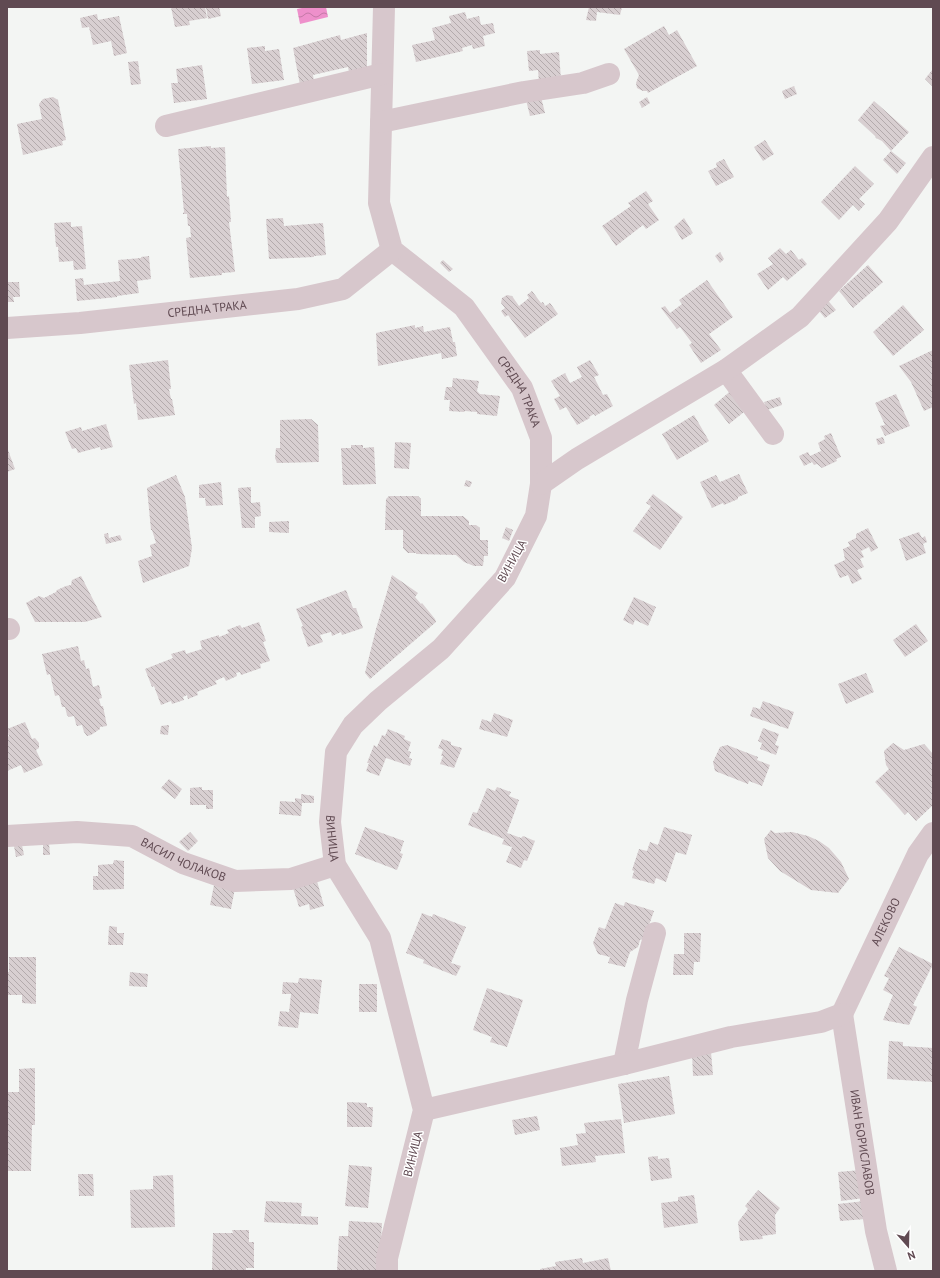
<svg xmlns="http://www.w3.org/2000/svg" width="940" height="1278" font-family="'PT Sans',sans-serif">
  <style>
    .water { fill: url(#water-waves) }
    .building { fill: url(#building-back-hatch) }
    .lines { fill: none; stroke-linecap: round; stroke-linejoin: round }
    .minor { stroke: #d7c7cc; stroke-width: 22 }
    .labels { text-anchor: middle; stroke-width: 3; stroke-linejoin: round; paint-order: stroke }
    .street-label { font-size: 12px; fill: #604a52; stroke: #fff }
  </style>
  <defs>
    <pattern id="water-waves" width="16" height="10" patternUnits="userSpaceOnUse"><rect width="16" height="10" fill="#ee90cb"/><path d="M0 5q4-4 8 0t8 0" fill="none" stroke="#c478a7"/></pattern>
    <pattern id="building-back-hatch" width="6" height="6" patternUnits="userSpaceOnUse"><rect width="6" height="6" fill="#d8cfd1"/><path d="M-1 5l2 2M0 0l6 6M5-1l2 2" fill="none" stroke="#b3aaac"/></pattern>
  </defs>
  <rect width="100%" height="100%" fill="#f3f5f3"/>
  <polygon class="water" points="307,7 326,7 328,17 300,24 297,9"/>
  <g class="building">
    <polygon points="171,7 205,7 207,18 189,21 190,25 175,27"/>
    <polygon points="206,7 219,7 221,16 208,19"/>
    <polygon points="589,7 622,7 620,15 597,12 596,21 586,20"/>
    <polygon points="465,12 467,19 479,16 481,25 493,23 495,33 483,36 485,46 473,49 472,45 462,48 463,51 416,62 412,45 435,40 432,28 451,23 449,16"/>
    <polygon points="97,14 98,20 119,16 127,53 114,56 111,41 93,45 89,27 82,28 80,18"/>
    <polygon points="664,26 669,35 677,30 697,66 648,93 647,91 643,91 637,88 636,83 639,75 624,49"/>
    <polygon points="367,33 367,67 349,72 348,67 313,75 314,81 300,85 293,48 340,35 341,40"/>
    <polygon points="265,46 265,51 279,49 284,80 252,84 247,48"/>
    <polygon points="540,50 540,54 559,52 561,80 539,82 538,70 529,71 527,51"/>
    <polygon points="138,61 141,84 131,85 128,62"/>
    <polygon points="202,65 207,99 174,103 171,83 178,83 176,69"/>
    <polygon points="933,69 933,87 925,79"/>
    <polygon points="794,86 797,94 785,99 782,91"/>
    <polygon points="53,97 58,100 66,140 62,141 63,145 23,155 17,124 42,119 39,104 43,99"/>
    <polygon points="541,97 545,113 530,116 526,100"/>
    <polygon points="647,97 650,103 642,108 639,102"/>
    <polygon points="874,101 909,132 891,151 882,141 876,138 875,136 858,120"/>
    <polygon points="765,140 774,154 763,161 754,147"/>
    <polygon points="211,146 211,148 225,147 227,197 229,196 231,222 229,222 235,272 222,273 222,275 190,278 186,238 191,237 190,226 188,226 187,214 183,214 183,213 184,212 178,149"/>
    <polygon points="891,151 906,163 897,174 883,160"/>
    <polygon points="724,159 734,177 716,186 708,171 717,167 716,163"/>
    <polygon points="855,166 874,184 859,199 865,204 859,211 853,205 839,220 821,202"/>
    <polygon points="646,191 653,201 648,204 659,220 646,229 643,225 616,246 602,226 631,206 628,203"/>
    <polygon points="283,218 284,226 323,223 326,255 314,256 314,257 269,259 266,219"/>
    <polygon points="684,218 693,233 682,240 674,227"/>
    <polygon points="71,222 71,227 82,226 86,269 74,270 73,261 59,262 58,247 56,247 54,223"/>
    <polygon points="780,248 786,254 791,250 799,260 802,258 807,264 787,281 783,277 768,290 757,274 773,264 768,258"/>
    <polygon points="720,252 724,259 720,263 715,256"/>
    <polygon points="149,256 151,279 137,281 139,293 117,296 117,297 77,301 75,279 83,278 84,285 120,281 118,260 141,258 141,257"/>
    <polygon points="443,260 453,269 449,272 440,263"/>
    <polygon points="868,265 883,282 853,308 839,291"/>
    <polygon points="707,280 733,317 709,334 721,350 701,363 689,345 692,343 680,327 677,329 661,308 665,306 670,313 682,304 679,300"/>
    <polygon points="7,282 19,282 20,297 13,297 14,302 7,302"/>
    <polygon points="532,291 541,303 543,302 545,306 550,303 558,314 525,338 508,315 505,317 501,311 505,308 501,303 502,298 507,295 512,296 519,306 529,298 527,295"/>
    <polygon points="825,297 836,310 825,318 814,305"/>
    <polygon points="903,305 924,330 893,356 873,332"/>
    <polygon points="415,325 415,328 423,326 424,332 450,327 453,342 455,342 457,356 442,359 441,353 378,366 376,333"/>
    <polygon points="933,350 933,407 924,411 911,382 899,366"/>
    <polygon points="168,360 171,389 169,389 171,399 172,399 175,415 138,420 136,403 134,404 129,365"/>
    <polygon points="590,360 599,375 594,377 603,395 607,394 613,406 595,416 594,414 589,417 590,418 577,425 566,407 560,410 554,399 560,396 551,381 565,373 570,383 582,377 577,367"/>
    <polygon points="453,378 479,381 477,391 480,394 500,396 497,416 477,414 477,412 465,411 464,412 449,411 450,400 444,400 446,387 452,387"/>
    <polygon points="733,389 749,408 729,424 714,405"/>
    <polygon points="896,394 910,426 885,436 880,426 885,425 875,403"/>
    <polygon points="780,397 782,405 767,410 764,402"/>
    <polygon points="694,415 709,441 677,460 662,434"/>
    <polygon points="311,419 318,425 319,462 277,463 275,458 276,448 280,448 280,420"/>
    <polygon points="106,424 113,447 101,450 100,447 78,453 76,448 72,449 65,432 81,427 82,431"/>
    <polygon points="831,433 841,457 836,459 837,461 822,468 817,464 814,465 812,462 804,466 799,456 808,452 810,456 821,451 818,443 825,439 824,436"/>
    <polygon points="883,437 885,443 878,445 876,439"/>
    <polygon points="395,442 411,443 409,469 394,468"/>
    <polygon points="351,445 363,445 363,448 374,447 376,484 343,485 341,448 351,448"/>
    <polygon points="7,450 8,450 15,469 7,472"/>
    <polygon points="739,474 748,493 738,497 738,499 724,505 723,503 712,508 700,482 716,475 720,482"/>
    <polygon points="176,475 185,497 192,548 189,566 143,583 138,561 152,556 150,545 156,543 152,530 151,530 147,488"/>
    <polygon points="466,480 472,482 470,487 464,486"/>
    <polygon points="221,482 223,505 206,506 205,498 199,498 199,485"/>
    <polygon points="251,487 251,503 260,502 261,516 255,517 255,528 242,528 238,488"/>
    <polygon points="653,494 683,517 660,550 633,531 651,506 646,503"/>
    <polygon points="389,496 418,496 421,499 421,516 463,516 469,521 469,525 476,525 480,528 480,540 488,540 488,556 484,556 483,566 474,566 464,562 456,555 416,554 416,553 408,553 403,548 403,530 385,530 386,499"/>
    <polygon points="289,521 289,533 269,532 269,522"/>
    <polygon points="506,527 513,530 509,541 502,538"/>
    <polygon points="868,528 878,548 871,552 869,547 861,551 864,557 860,559 864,567 857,570 862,579 852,584 848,575 840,578 834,565 845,560 843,549 850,546 848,542 856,538 856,534"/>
    <polygon points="919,532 922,538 925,536 927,542 923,544 926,553 906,561 899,539"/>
    <polygon points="108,533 109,538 120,535 122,540 106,544 104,534"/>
    <polygon points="392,575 418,593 415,597 421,604 422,603 435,619 436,622 370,679 365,673 376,629"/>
    <polygon points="81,576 102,617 85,622 35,622 26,603 39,596 44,598 56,592 57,590 66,586 71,585 72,580"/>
    <polygon points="346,590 353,608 356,608 363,628 342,635 341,632 332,636 331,632 320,635 323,642 308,647 301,627 303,626 296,609"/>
    <polygon points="634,597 656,607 648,626 635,620 633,625 623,620"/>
    <polygon points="259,622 266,641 263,642 270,661 260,664 261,668 241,675 240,672 236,673 237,676 226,681 224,677 215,681 217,684 197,692 198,695 188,699 187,695 183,697 184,700 172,704 171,701 161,705 154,686 152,687 145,669 173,658 171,654 185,650 186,654 202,649 200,641 219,635 219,637 229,633 227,630 240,625 242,628"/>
    <polygon points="916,624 928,641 905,657 893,640"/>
    <polygon points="78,646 81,661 84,660 86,669 89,668 93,687 99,685 102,698 99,699 101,706 103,706 107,726 100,727 100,729 91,735 87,736 84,732 82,725 77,726 76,724 74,716 69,717 67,715 65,707 62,707 59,695 55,696 50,674 47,675 42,654"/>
    <polygon points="866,673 874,692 846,704 838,684"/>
    <polygon points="763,701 794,712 788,729 750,716 753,707 760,709"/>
    <polygon points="494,713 513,720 507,737 479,729 482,719 491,722"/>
    <polygon points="25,722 32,739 35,738 39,743 39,748 36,750 43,765 24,773 21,765 7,771 7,737 9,736 7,729"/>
    <polygon points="169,725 168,735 160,734 161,726"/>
    <polygon points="763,728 779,734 775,745 779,746 776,755 760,749 762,743 758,741"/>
    <polygon points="388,729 405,736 404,739 411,742 408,751 411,752 409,758 412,759 410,766 386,758 379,776 366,771 369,763 367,763 374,745 377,747 382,735 385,736"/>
    <polygon points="442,739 451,742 451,745 462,748 454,768 440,764 443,756 441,756 443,750 438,748"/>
    <polygon points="893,743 904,750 924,744 933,754 933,805 916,821 908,812 905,815 875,782 889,769 886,765 884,751"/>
    <polygon points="727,745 758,757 757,760 770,765 762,786 749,781 748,784 715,771 713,762 720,747"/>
    <polygon points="169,779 182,789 175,799 161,788"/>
    <polygon points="202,787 202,790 213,790 213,809 206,809 206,805 190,805 190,788"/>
    <polygon points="497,787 511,792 509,796 519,800 507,833 521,838 523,836 535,841 527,861 524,860 521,868 506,862 512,847 502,844 504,839 468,825 473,812 477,813 487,788 495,791"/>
    <polygon points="301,794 314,796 314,803 302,803 301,816 279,814 280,801 295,802 295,798 301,799"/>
    <polygon points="365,827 404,841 400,853 403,854 397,870 355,854"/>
    <polygon points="664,827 692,835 686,855 676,852 666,882 656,878 654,884 632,878 634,871 632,870 639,849 647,851 650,842 658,845"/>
    <polygon points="771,830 775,833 792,832 808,836 819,841 829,848 841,862 849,879 838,893 811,890 780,871 768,858 764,839"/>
    <polygon points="190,832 198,841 188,851 179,842"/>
    <polygon points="43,843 49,843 50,855 43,855"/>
    <polygon points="22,845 24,855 16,857 14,846"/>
    <polygon points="114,860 124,861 124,889 93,890 93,876 98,876 98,865 113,864"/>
    <polygon points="317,881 324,906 310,910 309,904 299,907 293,888"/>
    <polygon points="214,885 235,888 231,909 210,905"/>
    <polygon points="625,902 654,911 644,939 640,940 638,947 630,952 625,967 608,963 610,957 598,954 593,943 599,927 605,929 615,903 624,906"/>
    <polygon points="422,913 432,917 433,914 466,927 451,963 461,966 456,976 423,963 424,960 406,953"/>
    <polygon points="109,926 117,927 117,933 124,933 123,945 108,945"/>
    <polygon points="684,933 701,933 700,962 694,962 693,975 673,975 674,954 684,954"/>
    <polygon points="899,947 933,964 913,1005 917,1007 909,1025 883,1020 893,995 883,990 889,978 884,976"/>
    <polygon points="9,957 36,957 36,1004 22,1003 22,995 7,995 7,972 9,972"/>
    <polygon points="130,972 148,974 147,987 129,986"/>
    <polygon points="299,978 322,980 318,1014 300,1012 298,1028 278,1026 280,1011 289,1012 291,994 282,994 283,982 298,983"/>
    <rect x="359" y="984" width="18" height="28"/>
    <polygon points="487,988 523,1000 507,1047 490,1042 492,1037 473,1030"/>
    <polygon points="889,1041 903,1042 903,1046 933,1048 933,1082 887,1079"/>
    <polygon points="711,1052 713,1075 693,1076 692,1053"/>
    <polygon points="35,1068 35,1125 32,1125 31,1171 7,1171 7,1092 19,1092 19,1069"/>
    <polygon points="669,1076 675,1114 624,1123 618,1084"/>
    <polygon points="347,1102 367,1103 367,1107 373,1107 372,1127 347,1127"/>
    <polygon points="537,1116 540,1130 515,1135 512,1120"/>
    <polygon points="621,1119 625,1153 595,1156 596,1162 562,1166 560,1148 578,1145 576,1134 586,1133 584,1123"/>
    <polygon points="658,1156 658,1159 669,1158 672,1178 651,1181 648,1157"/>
    <polygon points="349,1165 372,1167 368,1208 345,1206"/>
    <polygon points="861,1170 864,1198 841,1201 838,1172"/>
    <polygon points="78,1174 93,1174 94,1196 79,1196"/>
    <polygon points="173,1175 175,1227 131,1228 130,1190 153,1189 153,1176"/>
    <polygon points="758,1190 780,1208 775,1215 776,1234 762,1236 763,1239 740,1241 738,1222 748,1209 745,1206"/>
    <polygon points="694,1195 698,1223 664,1228 661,1203 678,1201 678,1197"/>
    <polygon points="266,1201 302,1203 301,1216 318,1217 318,1225 264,1222"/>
    <polygon points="865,1201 866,1219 840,1221 838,1204"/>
    <polygon points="349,1221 382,1223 379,1271 337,1271 339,1236 348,1236"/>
    <polygon points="232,1230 249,1230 249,1242 254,1242 254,1268 246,1268 246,1271 212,1271 213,1233 233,1233"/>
    <polygon points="582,1258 583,1263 608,1258 611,1271 540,1271 540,1269 556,1266 555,1262"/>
  </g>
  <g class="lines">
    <g class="minor">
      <path id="s1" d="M384 7 379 203 392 250 464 307 522 388 541 438V484L536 516 505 578 441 649 378 701 353 725 336 752 330 822 335 865 380 938 424 1110 387 1258V1271"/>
      <polyline points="381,122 524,92 583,83 609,74"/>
      <polyline points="166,126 382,74"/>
      <path id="s2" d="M7 328 80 323 298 299 343 289 392 250"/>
      <polyline points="726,370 773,434"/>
      <polyline points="541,484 577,459 726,370 800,317 888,221 933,157"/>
      <polyline points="7,629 9,629"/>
      <path id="s3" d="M7 836 77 832 132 836 183 863 235 881 291 879 335 865"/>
      <path id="s4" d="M842 1014 876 1231 886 1271"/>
      <path id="s5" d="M842 1014 918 854 933 833"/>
      <polyline points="624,1064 637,1000 655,933"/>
      <polyline points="424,1110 624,1064 731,1037 821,1022 842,1014"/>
    </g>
  </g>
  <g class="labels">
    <g class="street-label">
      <text dy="4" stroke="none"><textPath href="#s2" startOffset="201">СРЕДНА ТРАКА</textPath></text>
      <text dy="4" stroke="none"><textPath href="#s1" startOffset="438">СРЕДНА ТРАКА</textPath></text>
      <text transform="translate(512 561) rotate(-61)" y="4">ВИНИЦА</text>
      <text dy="4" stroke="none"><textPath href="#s1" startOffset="968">ВИНИЦА</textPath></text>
      <text dy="4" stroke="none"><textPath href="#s3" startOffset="182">ВАСИЛ ЧОЛАКОВ</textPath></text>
      <text dy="4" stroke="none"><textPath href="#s5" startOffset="102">АЛЕКОВО</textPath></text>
      <text dy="4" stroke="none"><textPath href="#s4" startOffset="130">ИВАН БОРИСЛАВОВ</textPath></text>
      <text transform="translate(413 1154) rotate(-76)" y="4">ВИНИЦА</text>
    </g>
  </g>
  <rect width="940" height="1278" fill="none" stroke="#604a52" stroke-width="16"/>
  <g transform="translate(908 1246) rotate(160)" stroke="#ffffff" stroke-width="3" paint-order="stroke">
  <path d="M0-3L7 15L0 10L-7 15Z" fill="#604a52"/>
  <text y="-6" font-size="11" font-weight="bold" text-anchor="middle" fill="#604a52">N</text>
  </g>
</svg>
